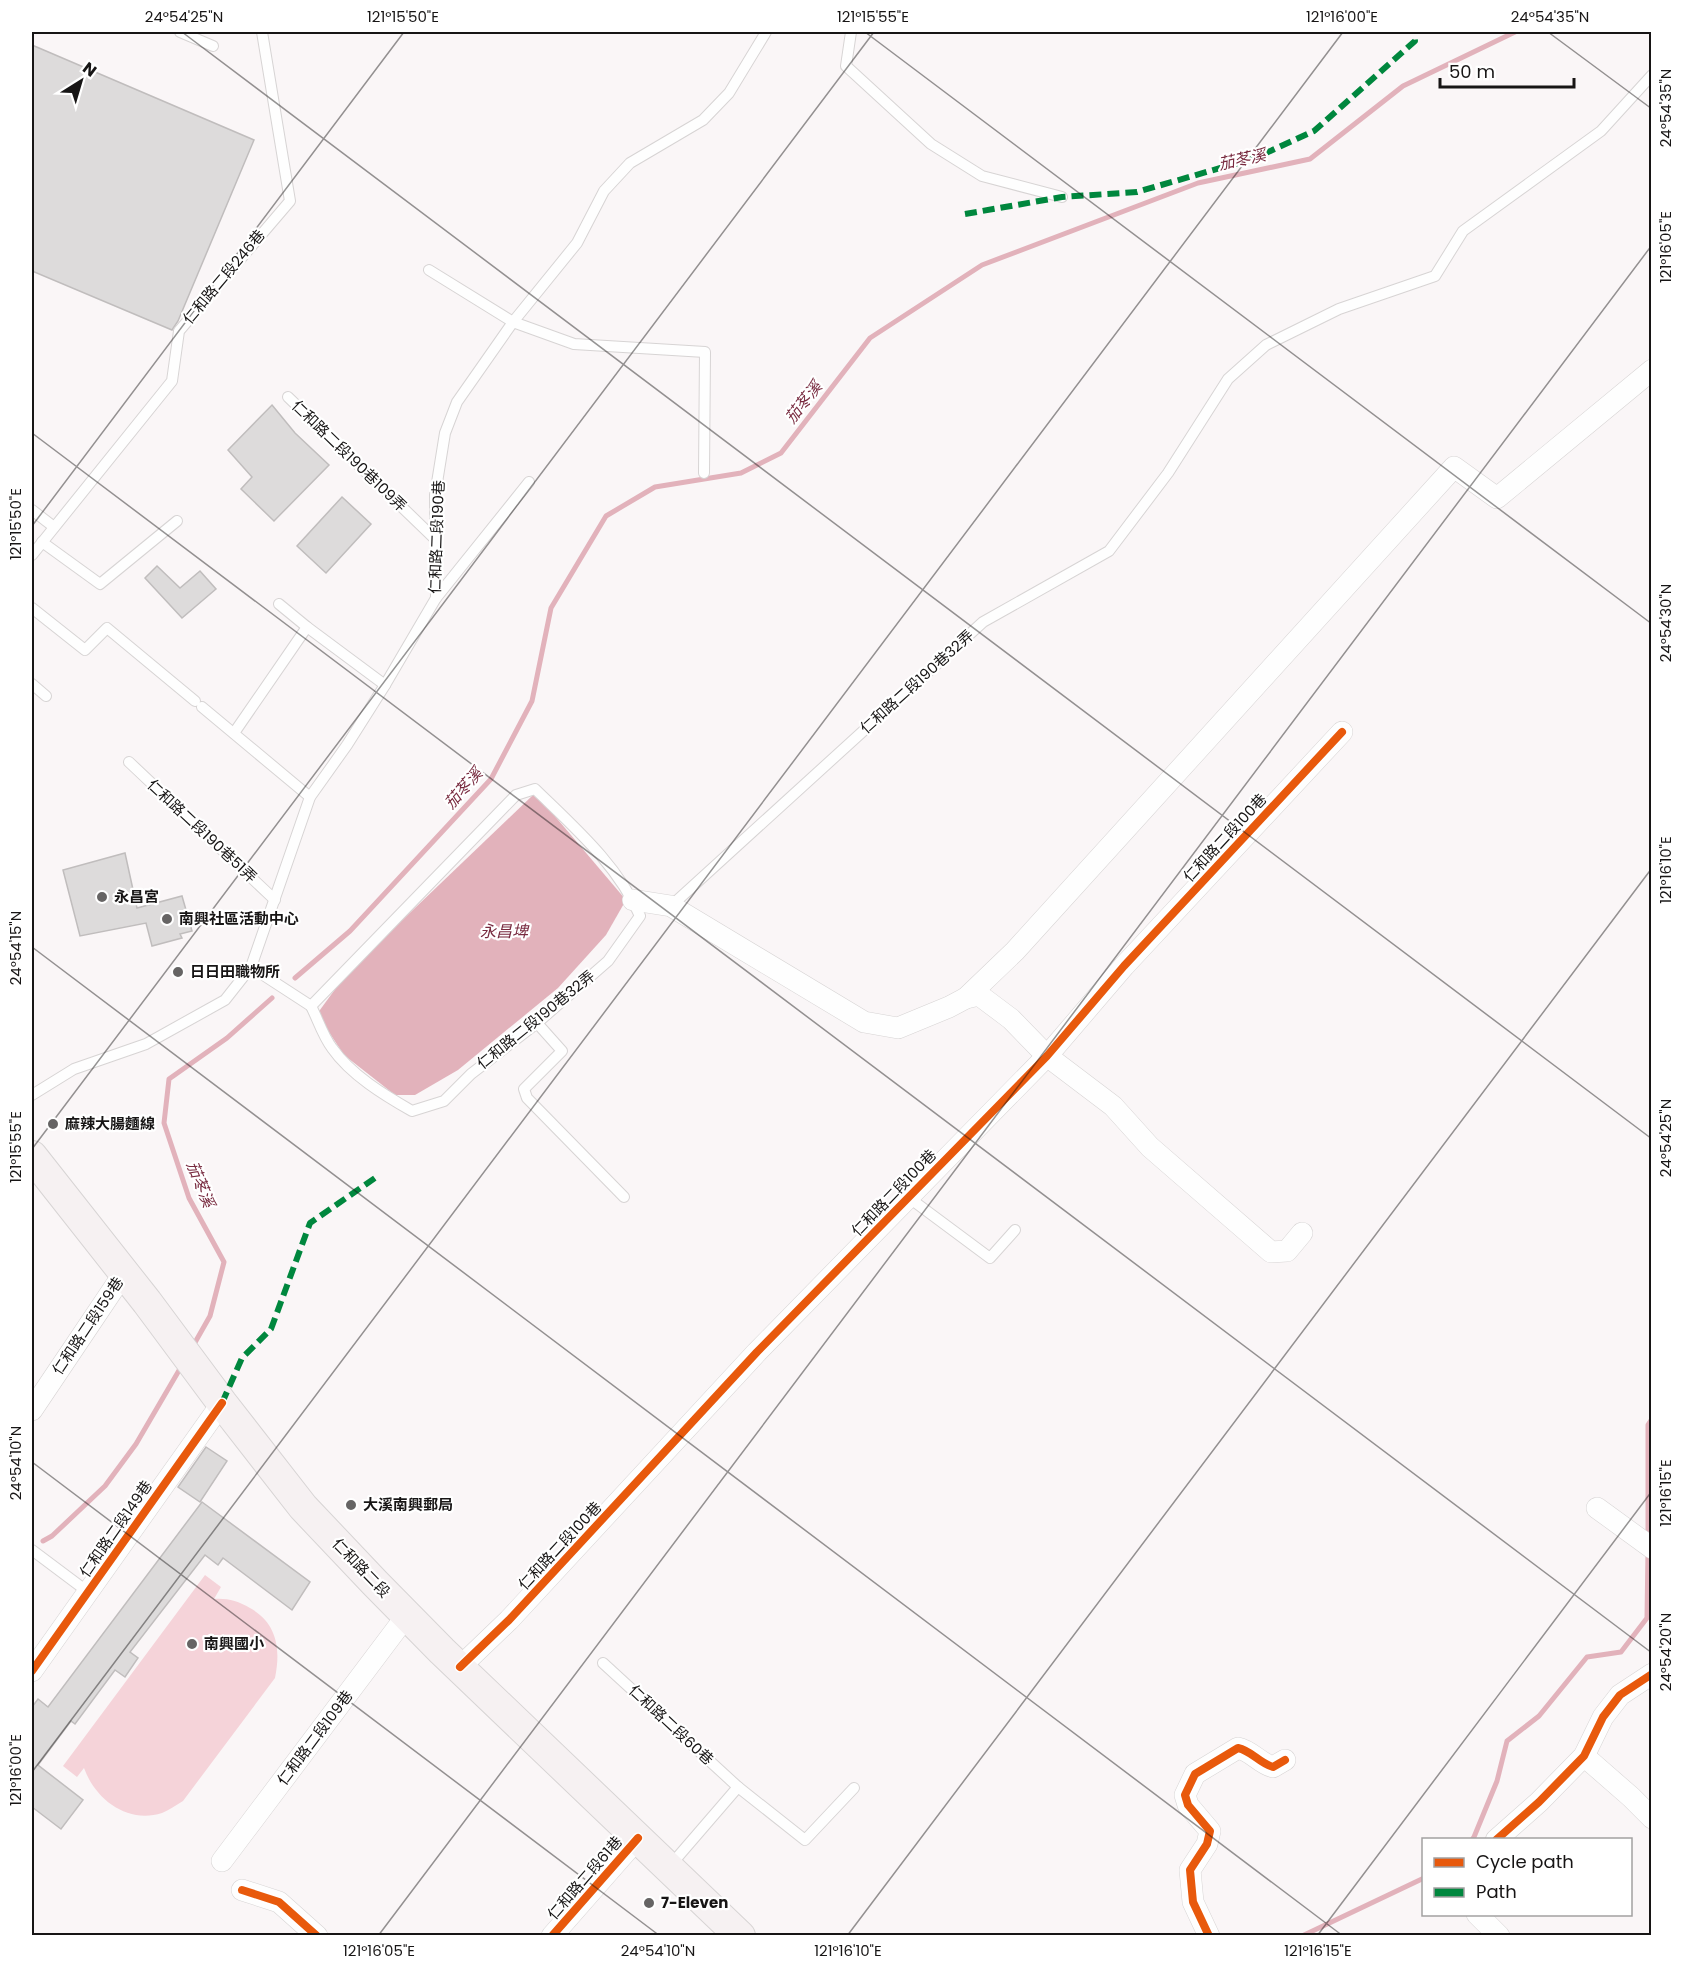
<svg xmlns="http://www.w3.org/2000/svg" width="1683" height="1967" font-family="Poppins,'Noto Sans TC',sans-serif">
  <style>
    .green { fill: #f5d3d9 }
    .water { fill: #e2b2bb }
    .lines { fill: none; stroke-linecap: round; stroke-linejoin: round }
    .stream { stroke: #e2b2bb; stroke-width: 5 }
    .building { fill: #dddbdb; stroke: #c0bdbd; stroke-width: 1.5 }
    .service-casing { stroke: #d7d4d4; stroke-width: 12 }
    .minor-casing { stroke: #d7d4d4; stroke-width: 22 }
    .secondary-casing { stroke: #d7d4d4; stroke-width: 32 }
    .service { stroke: #fefefe; stroke-width: 10 }
    .minor { stroke: #fefefe; stroke-width: 21 }
    .secondary { stroke: #f6f1f2; stroke-width: 30 }
    .quiet { stroke: #00873e; stroke-width: 6; stroke-dasharray: 12 6; stroke-linecap: butt }
    .cycleway-casing { stroke: #fff; stroke-width: 11 }
    .cycleway { stroke: #e8590c; stroke-width: 8 }
    .ticks { fill: none; stroke: #171515; stroke-width: 1.5; stroke-opacity: 0.45 }
    .poi-dot { fill: #666464; stroke: #fff; stroke-width: 2 }
    .labels { text-anchor: middle; stroke-width: 4.5; stroke-linejoin: round; paint-order: stroke }
    .street-label { font-size: 15px; fill: #171515; stroke: #fff }
    .poi-label { font-size: 15px; font-weight: bold; fill: #171515; stroke: #fff; text-anchor: start }
    .water-label { font-size: 16px; font-style: italic; fill: #782a3f; stroke: #fff }
    .neatline { fill: none; stroke: #171515; stroke-width: 2 }
    .ticks-label { font-size: 15px; text-anchor: middle; fill: #171515 }
  </style>
  <rect width="100%" height="100%" fill="#faf6f7"/>
  <path class="green" d="M205 1575 221 1587 214 1599C227 1598 238 1601 250 1608 277 1623 281 1649 275 1678L183 1801C176 1805 169 1810 162 1813 127 1824 95 1799 84 1768L77 1777 63 1766Z"/>
  <polygon class="water" points="533,795 548,808 626,900 606,935 558,988 458,1070 415,1095 395,1095 344,1055 317,1014 347,973"/>
  <g class="lines">
    <g class="stream">
      <polyline points="295,978 350,931 491,779 532,701 551,608 606,516 655,487 741,473 781,453 870,338 982,265 1198,183 1310,159 1403,86 1515,32"/>
      <polyline points="193,1346 210,1316 224,1262 189,1198 164,1123 169,1079 227,1038 272,998"/>
      <polyline points="1648,1538 1648,1425 1652,1419"/>
      <polyline points="43,1541 52,1536 105,1486 136,1444 181,1367"/>
      <polyline points="1472,1840 1474,1837 1497,1781 1507,1741 1539,1716 1587,1657 1621,1652 1647,1618 1648,1550"/>
      <polyline points="1302,1936 1424,1878"/>
    </g>
  </g>
  <g class="building">
    <polygon points="32,45 254,140 178,321 172,330 32,271"/>
    <polygon points="272,405 295,433 329,465 274,521 241,489 252,477 228,450"/>
    <polygon points="342,497 371,524 326,573 297,546"/>
    <polygon points="157,566 180,588 200,571 216,589 182,618 145,578"/>
    <polygon points="125,853 137,908 182,896 192,931 180,934 182,938 152,946 146,923 80,936 63,870"/>
    <polygon points="206,1447 227,1461 200,1502 178,1487"/>
    <polygon points="202,1502 310,1582 292,1610 223,1558 218,1565 205,1555 130,1652 138,1658 125,1677 115,1670 75,1724 71,1721 38,1765 83,1800 61,1829 32,1807 32,1707 38,1699 48,1707"/>
  </g>
  <g class="lines">
    <defs>
      <g id="service">
        <polyline points="180,32 213,46"/>
        <polyline points="851,32 846,66 931,144 982,176 1062,197"/>
        <polyline points="429,270 513,322 574,344 705,352 704,473"/>
        <polyline points="288,397 436,540"/>
        <polyline points="32,510 54,527"/>
        <polyline points="42,542 100,584 177,521"/>
        <polyline points="32,555 172,381 179,331 290,201 262,32"/>
        <polyline points="436,598 529,482"/>
        <polyline points="32,608 85,650 107,628 195,701"/>
        <polyline points="307,627 385,685"/>
        <polyline points="32,684 46,696"/>
        <polyline points="202,707 310,797"/>
        <polyline points="234,733 307,627 279,604"/>
        <polyline points="129,762 275,900"/>
        <path d="M535 789C574 827 618 865 640 916L608 961 537 1023 471 1074 444 1101 412 1111C384 1095 351 1075 332 1048 323 1036 318 1020 311 1006L516 795Z"/>
        <polyline points="671,906 983,622 1109,551 1168,473 1228,379 1266,345 1339,309 1435,276 1463,231 1601,131 1652,75"/>
        <polyline points="251,967 311,1006"/>
        <polyline points="537,1023 562,1051 524,1089 527,1098 624,1197"/>
        <polyline points="32,1095 74,1069 146,1044 225,1000 251,967 310,797 347,745 385,685 436,598 435,495 445,433 457,402 513,322 577,243 604,191 630,163 703,120 729,93 766,32"/>
        <polyline points="908,1197 990,1258 1015,1230"/>
        <polyline points="32,1550 88,1592"/>
        <polyline points="603,1663 738,1787"/>
        <polyline points="669,1867 738,1787 805,1840 854,1788"/>
      </g>
      <g id="minor">
        <polyline points="633,900 671,906 864,1022 898,1028 949,1007 966,998 979,995 1011,1019 1047,1056 1113,1106 1150,1147 1271,1252 1287,1251 1302,1233"/>
        <polyline points="966,998 1015,951 1454,467 1497,498 1652,370"/>
        <polyline points="32,1410 124,1273"/>
        <polyline points="1597,1508 1652,1548"/>
        <polyline points="460,1667 509,1620 757,1352 1047,1056 1124,966 1342,732"/>
        <polyline points="32,1671 222,1403"/>
        <polyline points="1584,1756 1631,1797 1652,1818"/>
        <polyline points="1496,1840 1539,1802 1584,1756 1603,1717 1620,1695 1652,1674"/>
        <polyline points="222,1861 407,1615"/>
        <polyline points="242,1890 279,1902 317,1936"/>
        <polyline points="1477,1914 1499,1936"/>
        <polyline points="552,1936 638,1838"/>
        <path d="M1209 1936 1193 1902 1190 1870 1207 1844 1210 1831 1188 1805 1185 1795 1195 1774 1238 1748C1252 1751 1259 1763 1273 1767L1285 1760"/>
      </g>
      <polyline id="secondary" points="32,1156 147,1302 222,1403 303,1507 375,1583 442,1651 740,1936"/>
    </defs>
    <use href="#service" class="service-casing"/>
    <use href="#minor" class="minor-casing"/>
    <use href="#secondary" class="secondary-casing"/>
    <use href="#service" class="service"/>
    <use href="#minor" class="minor"/>
    <use href="#secondary" class="secondary"/>
    <g class="quiet">
      <polyline points="965,214 1062,197 1137,192 1255,158 1314,131 1415,41 1414,32"/>
      <polyline points="222,1403 242,1358 271,1329 310,1223 375,1178"/>
    </g>
    <defs>
      <g id="cycleway">
        <polyline points="460,1667 509,1620 757,1352 1047,1056 1124,966 1342,732"/>
        <polyline points="32,1671 222,1403"/>
        <polyline points="1496,1840 1539,1802 1584,1756 1603,1717 1620,1695 1652,1674"/>
        <polyline points="242,1890 279,1902 317,1936"/>
        <polyline points="552,1936 638,1838"/>
        <path d="M1209 1936 1193 1902 1190 1870 1207 1844 1210 1831 1188 1805 1185 1795 1195 1774 1238 1748C1252 1751 1259 1763 1273 1767L1285 1760"/>
      </g>
    </defs>
    <use href="#cycleway" class="cycleway-casing"/>
    <use href="#cycleway" class="cycleway"/>
  </g>
  <path class="ticks" d="M182 32 1652 1139M865 32 1652 624M1548 32 1652 109M32 433 1652 1653M32 526 404 32M32 947 1343 1936M32 1149 874 32M32 1462 660 1936M32 1772 1343 32M378 1936 1652 245M847 1936 1652 868M1317 1936 1652 1491"/>
  <g class="poi-dot">
    <circle cx="102" cy="897" r="6"/>
    <circle cx="167" cy="919" r="6"/>
    <circle cx="178" cy="972" r="6"/>
    <circle cx="53" cy="1124" r="6"/>
    <circle cx="351" cy="1505" r="6"/>
    <circle cx="192" cy="1644" r="6"/>
    <circle cx="649" cy="1903" r="6"/>
  </g>
  <g class="labels">
    <g class="street-label">
      <text transform="translate(224 277) rotate(-50)" y="5">仁和路二段246巷</text>
      <text transform="translate(349 456) rotate(44)" y="5">仁和路二段190巷109弄</text>
      <text transform="translate(437 537) rotate(-88)" y="5">仁和路二段190巷</text>
      <text transform="translate(917 682) rotate(-42)" y="5">仁和路二段190巷32弄</text>
      <text transform="translate(202 831) rotate(43)" y="5">仁和路二段190巷51弄</text>
      <text transform="translate(1225 838) rotate(-47)" y="5">仁和路二段100巷</text>
      <text transform="translate(536 1020) rotate(-39)" y="5">仁和路二段190巷32弄</text>
      <text transform="translate(894 1193) rotate(-46)" y="5">仁和路二段100巷</text>
      <text transform="translate(88 1326) rotate(-56)" y="5">仁和路二段159巷</text>
      <text transform="translate(116 1529) rotate(-55)" y="5">仁和路二段149巷</text>
      <text transform="translate(560 1546) rotate(-47)" y="5">仁和路二段100巷</text>
      <text transform="translate(361 1568) rotate(46)" y="5">仁和路二段</text>
      <text transform="translate(671 1725) rotate(43)" y="5">仁和路二段60巷</text>
      <text transform="translate(315 1738) rotate(-53)" y="5">仁和路二段109巷</text>
      <text transform="translate(585 1878) rotate(-49)" y="5">仁和路二段61巷</text>
    </g>
    <g class="poi-label">
      <text x="114" y="902">永昌宮</text>
      <text x="179" y="924">南興社區活動中心</text>
      <text x="190" y="977">日日田職物所</text>
      <text x="65" y="1129">麻辣大腸麵線</text>
      <text x="363" y="1510">大溪南興郵局</text>
      <text x="204" y="1649">南興國小</text>
      <text x="661" y="1908">7-Eleven</text>
    </g>
    <g class="water-label">
      <text transform="translate(1242 159) rotate(-12)" y="6">茄苳溪</text>
      <text transform="translate(803 402) rotate(-52)" y="6">茄苳溪</text>
      <text transform="translate(463 788) rotate(-49)" y="6">茄苳溪</text>
      <text x="504" y="937">永昌埤</text>
      <text transform="translate(201 1184) rotate(68)" y="6">茄苳溪</text>
    </g>
  </g>
  <rect width="1683" height="1967" fill="none" stroke="#ffffff" stroke-width="66"/>
  <rect x="1422" y="1838" width="210" height="78" fill="#ffffff" stroke="#a2a1a1" stroke-width="1.5"/>
  <rect x="1434" y="1858" width="30" height="9" fill="#e8590c" stroke="#a2a1a1" stroke-width="1.5"/>
  <text x="1476" y="1868" font-size="18" fill="#171515">Cycle path</text>
  <rect x="1434" y="1888" width="30" height="9" fill="#00873e" stroke="#a2a1a1" stroke-width="1.5"/>
  <text x="1476" y="1898" font-size="18" fill="#171515">Path</text>
  <g transform="translate(81 81) rotate(37)" stroke="#ffffff" stroke-width="4.5" paint-order="stroke">
  <path d="M0-4.5L10 22L0 15L-10 22Z" fill="#171515"/>
  <text y="-9" font-size="16" font-weight="bold" text-anchor="middle" fill="#171515">N</text>
  </g>
  <path d="M1440 78v9h134v-9" fill="none" stroke="#171515" stroke-width="3"/>
  <text x="1449" y="78" font-size="18" fill="#171515" stroke="#ffffff" stroke-width="4.5" paint-order="stroke">50 m</text>
  <rect x="33" y="33" width="1617" height="1901" class="neatline"/>
  <g class="ticks-label">
    <text x="184" y="22">24°54'25"N</text>
    <text x="403" y="22">121°15'50"E</text>
    <text x="873" y="22">121°15'55"E</text>
    <text x="1342" y="22">121°16'00"E</text>
    <text x="1550" y="22">24°54'35"N</text>
    <text transform="translate(1666 108) rotate(-90)" y="5">24°54'35"N</text>
    <text transform="translate(1666 247) rotate(-90)" y="5">121°16'05"E</text>
    <text transform="translate(16 524) rotate(-90)" y="5">121°15'50"E</text>
    <text transform="translate(1666 623) rotate(-90)" y="5">24°54'30"N</text>
    <text transform="translate(1666 870) rotate(-90)" y="5">121°16'10"E</text>
    <text transform="translate(16 948) rotate(-90)" y="5">24°54'15"N</text>
    <text transform="translate(1666 1138) rotate(-90)" y="5">24°54'25"N</text>
    <text transform="translate(16 1147) rotate(-90)" y="5">121°15'55"E</text>
    <text transform="translate(16 1463) rotate(-90)" y="5">24°54'10"N</text>
    <text transform="translate(1666 1493) rotate(-90)" y="5">121°16'15"E</text>
    <text transform="translate(1666 1652) rotate(-90)" y="5">24°54'20"N</text>
    <text transform="translate(16 1770) rotate(-90)" y="5">121°16'00"E</text>
    <text x="379" y="1956">121°16'05"E</text>
    <text x="658" y="1956">24°54'10"N</text>
    <text x="848" y="1956">121°16'10"E</text>
    <text x="1318" y="1956">121°16'15"E</text>
  </g>
</svg>
